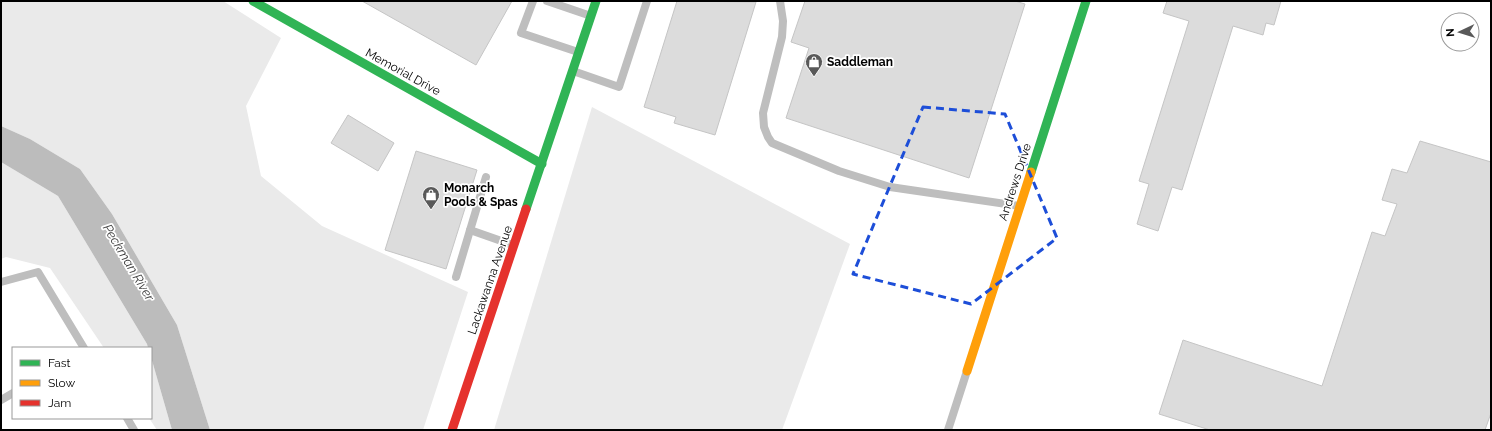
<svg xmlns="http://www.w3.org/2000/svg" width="1492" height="431" font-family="Raleway,sans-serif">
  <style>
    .green { fill: #eaeaea }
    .water { fill: #bcbcbc }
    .building { fill: #dcdcdc; stroke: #c5c5c5 }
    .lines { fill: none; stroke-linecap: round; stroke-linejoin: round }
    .lane { stroke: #bebebe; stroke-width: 8 }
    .fast { stroke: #30b455; stroke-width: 9 }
    .slow { stroke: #ff9f0a; stroke-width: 9 }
    .jam { stroke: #e5322d; stroke-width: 9 }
    .marked { fill: none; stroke: #1d4ed8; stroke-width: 3; stroke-dasharray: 8 5; stroke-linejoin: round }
    .labels { text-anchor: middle; stroke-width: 3.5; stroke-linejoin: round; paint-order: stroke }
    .poi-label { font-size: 12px; font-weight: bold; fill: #000; stroke: #fff; text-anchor: start }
    .street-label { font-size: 12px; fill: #000; stroke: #fff }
    .water-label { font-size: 13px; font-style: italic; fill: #404040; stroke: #fff }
  </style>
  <rect width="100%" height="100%" fill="#fff"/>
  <g class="green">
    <polygon points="1,1 223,1 281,38 246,106 261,176 322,226 468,292 423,430 210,430 177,325 112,214 80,169 30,139 1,126"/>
    <polygon points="592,107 850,244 782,430 494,430"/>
    <polygon points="1,162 58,196 147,344 148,348 104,348 50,268 6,257 1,259"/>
    <polygon points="151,357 172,430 157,430 149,418 151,418"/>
  </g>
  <polygon class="water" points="1,126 30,139 80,169 112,214 177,325 210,430 172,430 151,357 151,348 148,348 147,344 58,196 1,162"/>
  <g class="building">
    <polygon points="362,1 512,1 476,65"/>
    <polygon points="677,1 756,2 715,135 674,123 676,117 644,107"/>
    <polygon points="805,1 1015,1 1025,4 969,178 786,118 809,48 791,42"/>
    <polygon points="1167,1 1281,1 1274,25 1266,23 1263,35 1233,26 1182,190 1172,187 1158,231 1137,224 1149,184 1139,181 1189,21 1163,13"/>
    <polygon points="348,115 394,143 378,171 331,143"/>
    <polygon points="1420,141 1491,162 1491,413 1485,430 1210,430 1159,414 1183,340 1322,386 1372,232 1385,236 1397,204 1382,200 1392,169 1407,173"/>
    <polygon points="416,151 477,170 446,269 385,250"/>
  </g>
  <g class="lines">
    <g class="lane">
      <polyline points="533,1 521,33 578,52"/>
      <polyline points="547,1 591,16"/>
      <polyline points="780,1 783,21 782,37 763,113 764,127 768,137 772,143 839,171 890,187 1020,206"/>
      <polyline points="573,71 619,87 647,1"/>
      <polyline points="470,230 513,245"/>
      <polyline points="456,277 486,177"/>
      <polyline points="1,282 38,272 84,348"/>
      <polyline points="1,400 13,393"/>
      <polyline points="127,418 134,430"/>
      <polyline points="948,430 967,371"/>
    </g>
    <g class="fast">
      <polyline points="253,1 542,164"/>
      <polyline points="1031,172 1086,1"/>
      <polyline points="526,209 596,1"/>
    </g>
    <polyline class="slow" points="967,371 1031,172"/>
    <polyline class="jam" points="452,430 526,209"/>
  </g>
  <path class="marked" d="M923 107 1005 114 1057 238 971 304 853 274Z"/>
  <defs>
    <symbol id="shop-pin" viewBox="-11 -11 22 30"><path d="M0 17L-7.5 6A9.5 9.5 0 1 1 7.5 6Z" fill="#595959" stroke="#fff"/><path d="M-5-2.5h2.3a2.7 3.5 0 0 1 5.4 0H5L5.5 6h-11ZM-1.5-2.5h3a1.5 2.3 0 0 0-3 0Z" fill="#fff"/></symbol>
  </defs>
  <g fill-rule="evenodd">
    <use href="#shop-pin" x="804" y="52" width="20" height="27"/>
    <use href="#shop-pin" x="421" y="185" width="20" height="27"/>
  </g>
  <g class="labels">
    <g class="poi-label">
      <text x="827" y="66">Saddleman</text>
      <text x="444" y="192">Monarch<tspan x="444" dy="14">Pools &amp; Spas</tspan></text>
    </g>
    <g class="street-label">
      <text transform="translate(403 72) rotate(29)" y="4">Memorial Drive</text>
      <text transform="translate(1015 182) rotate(-72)" y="4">Andrews Drive</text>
      <text transform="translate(490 280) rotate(-71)" y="4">Lackawanna Avenue</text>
    </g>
    <g class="water-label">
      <text transform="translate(129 262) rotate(59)" y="5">Peckman River</text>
    </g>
  </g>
  <rect width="1492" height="431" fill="none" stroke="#000000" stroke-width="4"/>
  <rect x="12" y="347" width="140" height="72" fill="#ffffff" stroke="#999999"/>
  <rect x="20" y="360" width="20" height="6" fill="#30b455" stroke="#999999"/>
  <text x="48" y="367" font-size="12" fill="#000000">Fast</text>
  <rect x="20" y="380" width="20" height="6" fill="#ff9f0a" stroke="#999999"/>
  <text x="48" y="387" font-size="12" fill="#000000">Slow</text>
  <rect x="20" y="400" width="20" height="6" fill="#e5322d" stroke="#999999"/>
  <text x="48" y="407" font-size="12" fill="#000000">Jam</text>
  <g transform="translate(1460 32) rotate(266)"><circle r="19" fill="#ffffff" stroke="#999999"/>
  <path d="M0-3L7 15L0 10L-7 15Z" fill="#595959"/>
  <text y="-6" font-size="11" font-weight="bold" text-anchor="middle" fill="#000000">N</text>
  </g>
</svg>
